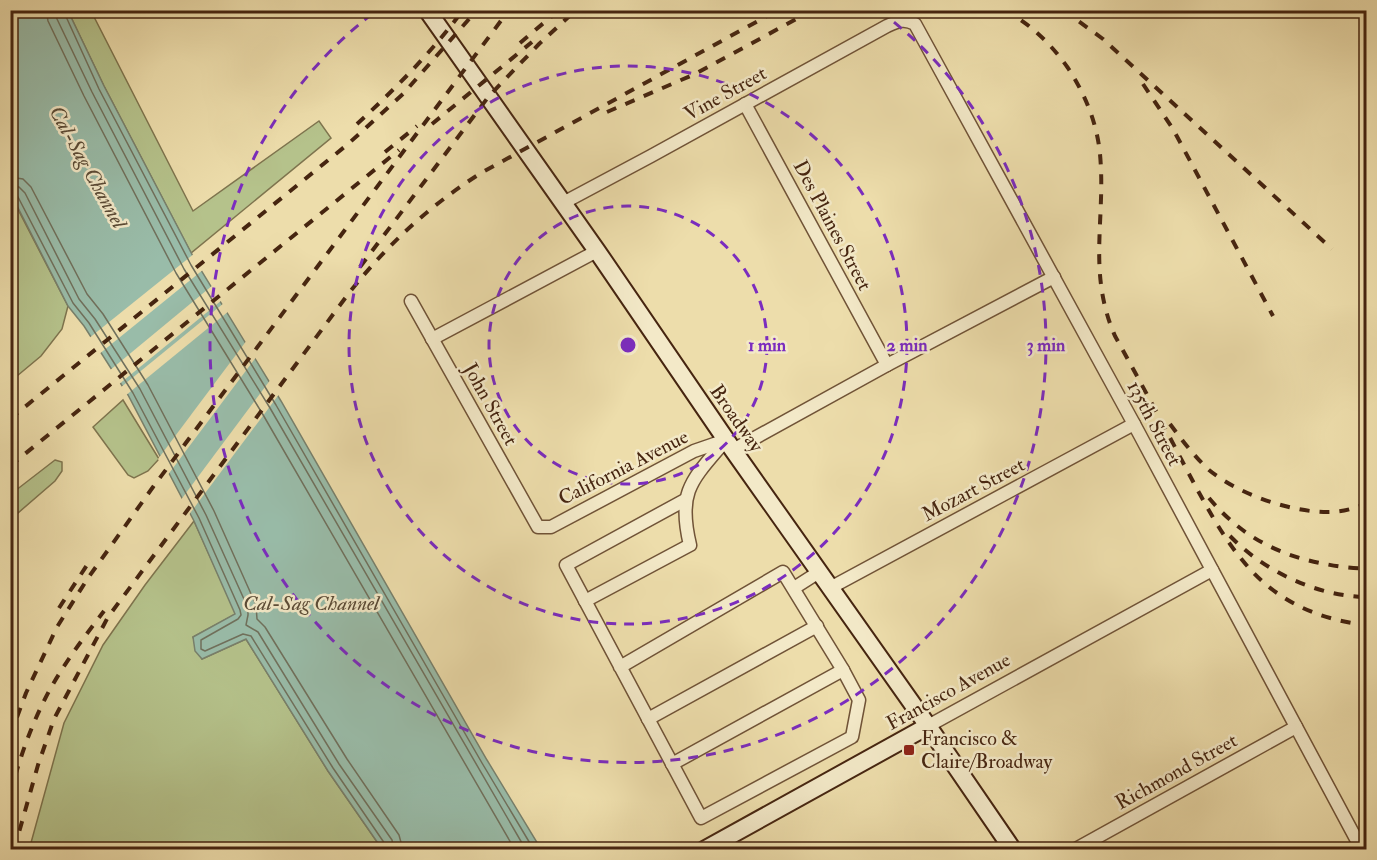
<svg xmlns="http://www.w3.org/2000/svg" width="1377" height="860" font-family="'IM FELL Double Pica',serif">
  <style>
    .green { fill: #b5c28b; stroke: #7e744e; stroke-width: 1.5 }
    .water { fill: #99bca9; stroke: #78806c; stroke-width: 1.5 }
    .pier { fill: #edddab }
    .lines { fill: none; stroke-linecap: round; stroke-linejoin: round }
    .shore { stroke: #70705c; stroke-width: 1.5 }
    .street-casing { stroke: #705337; stroke-width: 15 }
    .secondary-casing { stroke: #462510; stroke-width: 20 }
    .street { stroke: #f3e9c8; stroke-width: 12 }
    .secondary { stroke: #f3e9c8; stroke-width: 16 }
    .rail { stroke: #462510; stroke-width: 4; stroke-dasharray: 10 10; stroke-linecap: butt }
    .ring { fill: none; stroke: #7b2cbf; stroke-width: 3; stroke-dasharray: 10 8 }
    .poi-dot { fill: #8f2418; stroke: #f3e9c8; stroke-width: 2 }
    .labels { text-anchor: middle; stroke-width: 5; stroke-linejoin: round; paint-order: stroke }
    .street-label { font-size: 20px; fill: #462510; stroke: #f3e9c8 }
    .poi-label { font-size: 20px; fill: #462510; stroke: #f3e9c8; text-anchor: start }
    .water-label { font-size: 21px; font-style: italic; fill: #5b4b36; stroke: #f3e9c8 }
    .centre { fill: #7b2cbf; stroke: #f3e9c8; stroke-width: 3 }
    .ring-label { font-size: 18px; text-anchor: middle; font-weight: bold; fill: #7b2cbf; stroke: #f3e9c8; stroke-width: 5; stroke-linejoin: round; paint-order: stroke }
  </style>
  <rect width="100%" height="100%" fill="#edddab"/>
  <filter id="stains"><feTurbulence type="fractalNoise" baseFrequency=".00333" numOctaves="4"/><feColorMatrix values="0 0 0 0 .2 0 0 0 0 .09 0 0 0 0 .02 0 0 0 .5 -.17"/></filter>
  <radialGradient id="worn" r=".72"><stop offset=".6" stop-color="#630" stop-opacity="0"/><stop offset="1" stop-color="#630" stop-opacity=".3"/></radialGradient>
  <g class="green">
    <polygon points="68,11 91,11 193,211 319,121 331,138 191,253 104,86"/>
    <polygon points="10,194 68,306 62,329 41,356 11,381"/>
    <polygon points="123,400 159,459 148,471 134,478 128,475 93,427"/>
    <polygon points="55,460 62,462 62,471 55,481 11,519 11,494"/>
    <polygon points="194,521 236,614 193,637 202,659 246,639 328,771 382,849 29,850 64,723 103,645 145,585"/>
  </g>
  <polygon class="water" points="11,11 68,11 104,86 196,262 281,401 487,760 541,849 382,849 328,771 246,639 202,659 195,651 193,637 235,614 194,521 128,395 84,326 68,306 11,194"/>
  <g class="pier">
    <polygon points="195,253 204,269 98,355 88,339"/>
    <polygon points="213,285 222,300 118,385 109,371"/>
    <polygon points="224,303 229,311 125,396 120,388"/>
    <polygon points="247,340 257,356 167,476 158,459"/>
    <polygon points="271,379 280,393 188,516 180,501"/>
  </g>
  <g class="lines">
    <g class="shore">
      <polyline points="46,10 48,21 84,96 176,273 262,413 515,850"/>
      <polyline points="55,10 57,19 92,92 184,269 270,408 526,850"/>
      <polyline points="63,10 99,89 191,265 276,405 482,763 534,850"/>
      <polyline points="10,177 23,179 31,187 87,294 103,314 148,385 214,511 256,605 257,619 265,627 347,759 399,835 403,850"/>
      <polyline points="10,186 19,187 25,193 79,299 95,319 140,389 206,515 248,608 248,615 246,625 258,632 339,764 392,840 394,850"/>
      <polyline points="10,193 18,197 73,303 89,323 133,393 199,518 240,610 241,615 238,619 201,640 201,649 205,651 243,634 251,636 333,768 385,844 386,850"/>
    </g>
    <defs>
      <g id="street">
        <polyline points="745,104 887,365"/>
        <path d="M563 203 651 156 887 26C898 21 904 18 915 24L1134 424 1362 850"/>
        <polyline points="411,301 538,527 551,527 694,451 726,440"/>
        <polyline points="432,339 597,251"/>
        <polyline points="733,450 887,365 1054,277"/>
        <polyline points="794,588 819,572"/>
        <polyline points="830,588 1134,424"/>
        <path d="M585 601 690 545C677 491 692 480 725 441"/>
        <polyline points="620,667 783,572 843,670 859,700 852,737 701,818 566,565 685,500"/>
        <polyline points="648,719 817,626"/>
        <polyline points="928,726 1212,570"/>
        <polyline points="672,764 843,670"/>
        <polyline points="1074,850 1296,727"/>
      </g>
      <g id="secondary">
        <polyline points="427,10 597,251 733,450 928,726 1013,850"/>
        <polyline points="704,850 928,726"/>
      </g>
    </defs>
    <use href="#street" class="street-casing"/>
    <use href="#secondary" class="secondary-casing"/>
    <use href="#street" class="street"/>
    <use href="#secondary" class="secondary"/>
    <g class="rail">
      <path d="M1004 10C1031 24 1051 44 1068 68 1085 94 1097 123 1100 154 1106 219 1087 272 1115 336 1137 376 1159 416 1180 457 1226 543 1257 612 1366 625"/>
      <polyline points="1063,10 1103,39 1332,249"/>
      <polyline points="1340,10 1366,18"/>
      <polyline points="520,43 559,10"/>
      <polyline points="1143,84 1173,129 1273,316"/>
      <polyline points="607,112 695,74 813,10"/>
      <path d="M357 124C395 89 432 52 463 10"/>
      <polyline points="432,124 532,42"/>
      <polyline points="385,152 417,126"/>
      <polyline points="360,267 489,96 539,44 576,10"/>
      <polyline points="10,419 348,144 403,94 477,10"/>
      <path d="M1170 424C1182 440 1194 456 1209 470 1238 494 1292 513 1330 512 1343 512 1355 508 1366 504"/>
      <polyline points="10,466 399,150"/>
      <path d="M1209 498C1239 534 1275 554 1320 563 1335 566 1351 569 1366 568"/>
      <path d="M1230 536C1265 572 1317 596 1366 597"/>
      <polyline points="59,608 87,565"/>
      <polyline points="10,736 26,693 57,627 88,578 153,487 509,10"/>
      <path d="M10 795C21 752 37 708 61 671 74 650 89 631 104 611"/>
      <path d="M14 850 38 765 54 719 108 617 349 293C387 245 429 206 481 173L778 10"/>
    </g>
  </g>
  <g class="ring">
    <circle cx="628" cy="345" r="139"/>
    <circle cx="628" cy="345" r="279"/>
    <path d="M880 11A418 418 0 1 1 376 11"/>
  </g>
  <rect class="poi-dot" x="903" y="744" width="12" height="12" rx="3"/>
  <g class="labels">
    <g class="street-label">
      <text transform="translate(725 93) rotate(-29)" y="7">Vine Street</text>
      <text transform="translate(833 225) rotate(62)" y="7">Des Plaines Street</text>
      <text transform="translate(491 404) rotate(61)" y="7">John Street</text>
      <text transform="translate(737 418) rotate(55)" y="7">Broadway</text>
      <text transform="translate(1155 423) rotate(62)" y="7">135th Street</text>
      <text transform="translate(623 467) rotate(-27)" y="7">California Avenue</text>
      <text transform="translate(973 489) rotate(-28)" y="7">Mozart Street</text>
      <text transform="translate(948 691) rotate(-29)" y="7">Francisco Avenue</text>
      <text transform="translate(1176 771) rotate(-29)" y="7">Richmond Street</text>
    </g>
    <g class="poi-label">
      <text x="921" y="745">Francisco &amp;<tspan x="921" dy="23">Claire/Broadway</tspan></text>
    </g>
    <g class="water-label">
      <text transform="translate(88 167) rotate(61)" y="7">Cal-Sag Channel</text>
      <text x="311" y="610">Cal-Sag Channel</text>
    </g>
  </g>
  <circle cx="628" cy="345" r="9" class="centre"/>
  <g class="ring-label">
    <text x="767" y="351">1 min</text>
    <text x="907" y="351">2 min</text>
    <text x="1046" y="351">3 min</text>
  </g>
  <rect width="1377" height="860" fill="none" stroke="#edddab" stroke-width="36"/>
  <rect x="12" y="12" width="1353" height="836" fill="none" stroke="#462510" stroke-width="3"/>
  <rect x="18" y="18" width="1341" height="824" fill="none" stroke="#462510" stroke-width="1.5"/>
  <rect width="100%" height="100%" filter="url(#stains)"/>
  <rect width="100%" height="100%" fill="url(#worn)"/>
</svg>
